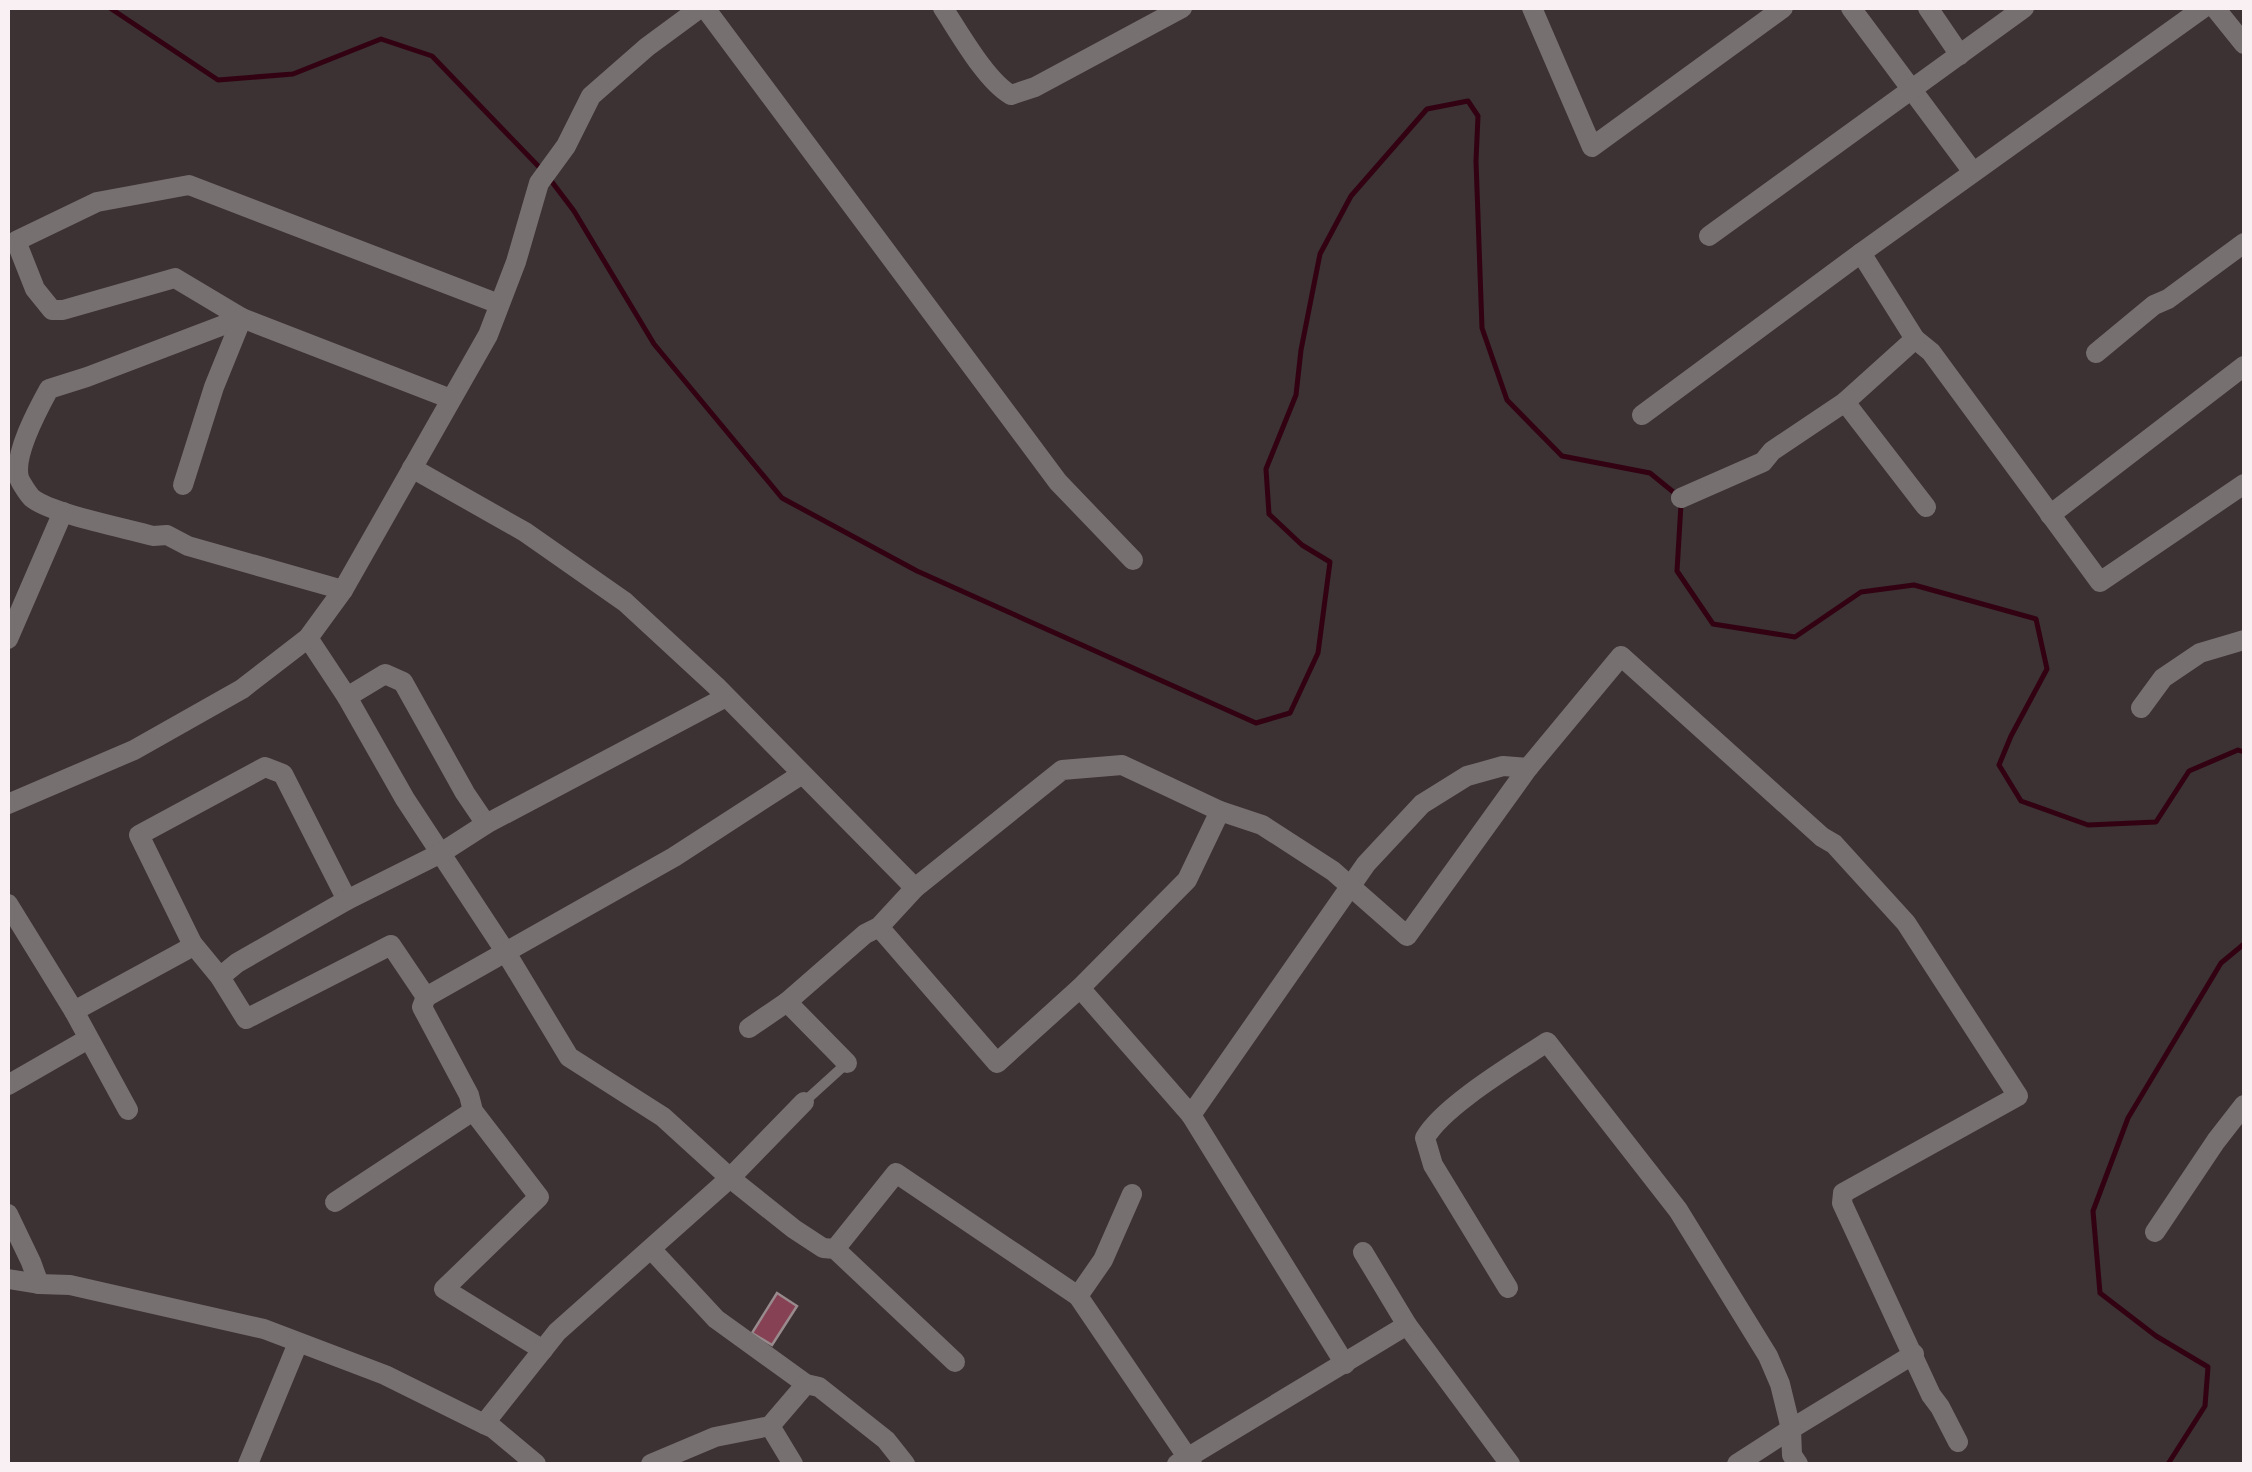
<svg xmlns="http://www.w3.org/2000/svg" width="2252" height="1472" font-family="'Golos Text',sans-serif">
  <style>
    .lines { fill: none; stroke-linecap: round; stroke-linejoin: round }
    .stream { stroke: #320213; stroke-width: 5 }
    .building { fill: #874154; stroke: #988a8d; stroke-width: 2.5 }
    .lane { stroke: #767071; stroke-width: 10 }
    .street { stroke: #767071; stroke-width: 20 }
  </style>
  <rect width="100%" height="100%" fill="#3c3133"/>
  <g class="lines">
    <g class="stream">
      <polyline points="110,8 218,80 293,74 381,39 432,56 542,170"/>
      <polyline points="549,178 574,211 654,344 782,498 917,571 1256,723 1290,713 1318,653 1330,562 1302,545 1269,514 1266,469 1296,395 1301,350 1320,254 1351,196 1427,109 1468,101 1478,116 1476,161 1482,328 1507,400 1562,456 1650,473 1677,495"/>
      <polyline points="1681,504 1677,571 1713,624 1795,637 1861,592 1914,585 2036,619 2047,669 2011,736 1999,765 2021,801 2088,825 2156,822 2189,771 2238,750 2244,752"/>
      <polyline points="2168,1464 2205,1406 2208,1367 2156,1336 2100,1293 2093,1211 2128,1118 2221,963 2244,944"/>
    </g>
  </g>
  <polygon class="building" points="777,1293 797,1306 772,1345 752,1333"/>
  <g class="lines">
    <polyline class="lane" points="804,1102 847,1063"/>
    <g class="street">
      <polyline points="705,8 1058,482 1133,560"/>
      <path d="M943 8C959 32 986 81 1011 95L1035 87 1182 8"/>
      <polyline points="1532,8 1592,147 1783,8"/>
      <polyline points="1851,8 1973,172"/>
      <polyline points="1928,8 1960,55"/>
      <polyline points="2215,8 2244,44"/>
      <polyline points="1709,236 2024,8"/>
      <polyline points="1861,253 1915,339 1931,352 2100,582 2244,484"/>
      <path d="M242 318 87 377 49 389C38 409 13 455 19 478 21 483 28 494 32 498 52 514 125 528 153 536L167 535 188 546 343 590"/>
      <polyline points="2096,353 2154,305 2168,299 2244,243"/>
      <polyline points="451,399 242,318 175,278 63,310 52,310 35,289 16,241 97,202 189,185 499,304"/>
      <polyline points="1845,402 1926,507"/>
      <polyline points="1642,415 1861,253 2203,8"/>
      <polyline points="412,468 525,532 625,602 716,686 915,888"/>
      <polyline points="183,485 214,387 242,318"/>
      <polyline points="1681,498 1763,462 1772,451 1845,402 1915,339"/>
      <polyline points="2050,515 2244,366"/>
      <polyline points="308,638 347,697 405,799 505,951 569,1057 663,1117 730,1178 794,1229 823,1248 835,1249 955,1362"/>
      <polyline points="8,639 63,512"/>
      <polyline points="347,697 385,674 403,682 465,793 486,824"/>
      <polyline points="2141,708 2163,678 2200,653 2244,640"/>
      <polyline points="8,804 134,750 242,689 308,638 343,590 488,335 516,262 539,183 566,146 591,96 647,47 700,8"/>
      <polyline points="347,900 283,774 265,767 139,835 192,943 220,977 246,1019 391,945 426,997"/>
      <polyline points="8,904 74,1011 128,1110"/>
      <polyline points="879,927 997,1063 1080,988 1187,880 1220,811"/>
      <polyline points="220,977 237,963 347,900 441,853 486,824 726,697"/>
      <polyline points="1080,988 1191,1115 1366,864 1422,804 1467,776 1503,766 1528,768"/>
      <polyline points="787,1002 847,1063"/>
      <polyline points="74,1011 186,950 192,943"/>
      <polyline points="749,1028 787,1002 865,934 879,927 915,888 1062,770 1122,765 1220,811 1262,825 1333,871 1407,936 1528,768 1621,656 1822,837 1834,844 1906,923 2018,1096 1843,1193 1842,1203 1931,1395 1940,1407 1958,1442"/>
      <polyline points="8,1085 88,1039"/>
      <polyline points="1191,1115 1345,1364"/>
      <polyline points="335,1202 473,1111"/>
      <polyline points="8,1214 31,1262 39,1284 70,1285 264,1329 385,1375 484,1424 493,1428 536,1464"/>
      <polyline points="2155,1232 2216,1141 2244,1105"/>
      <polyline points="651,1249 716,1319 806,1384 819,1387 886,1440 905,1464"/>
      <polyline points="835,1249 896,1173 1078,1296 1103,1260 1132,1194"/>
      <polyline points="1363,1252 1407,1325 1510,1464"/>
      <polyline points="8,1279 39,1284"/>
      <path d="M1508 1288 1433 1165 1425 1138C1443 1106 1514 1064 1547 1042L1678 1210 1768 1356 1780 1384 1791 1429 1792 1455 1798 1464"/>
      <polyline points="1078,1296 1192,1464"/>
      <polyline points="543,1350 444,1289 539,1197 473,1111 469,1095 422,1007 426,997 674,857 802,774"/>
      <polyline points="484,1424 557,1332 730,1178 804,1102"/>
      <polyline points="770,1426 793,1464"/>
      <polyline points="248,1464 298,1343"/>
      <polyline points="651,1464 715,1437 770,1426 806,1384"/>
      <polyline points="1177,1464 1407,1325"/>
      <polyline points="1737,1464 1791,1429 1914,1354"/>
    </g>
  </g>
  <rect width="2252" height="1472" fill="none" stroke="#f8f0f2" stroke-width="20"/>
</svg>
